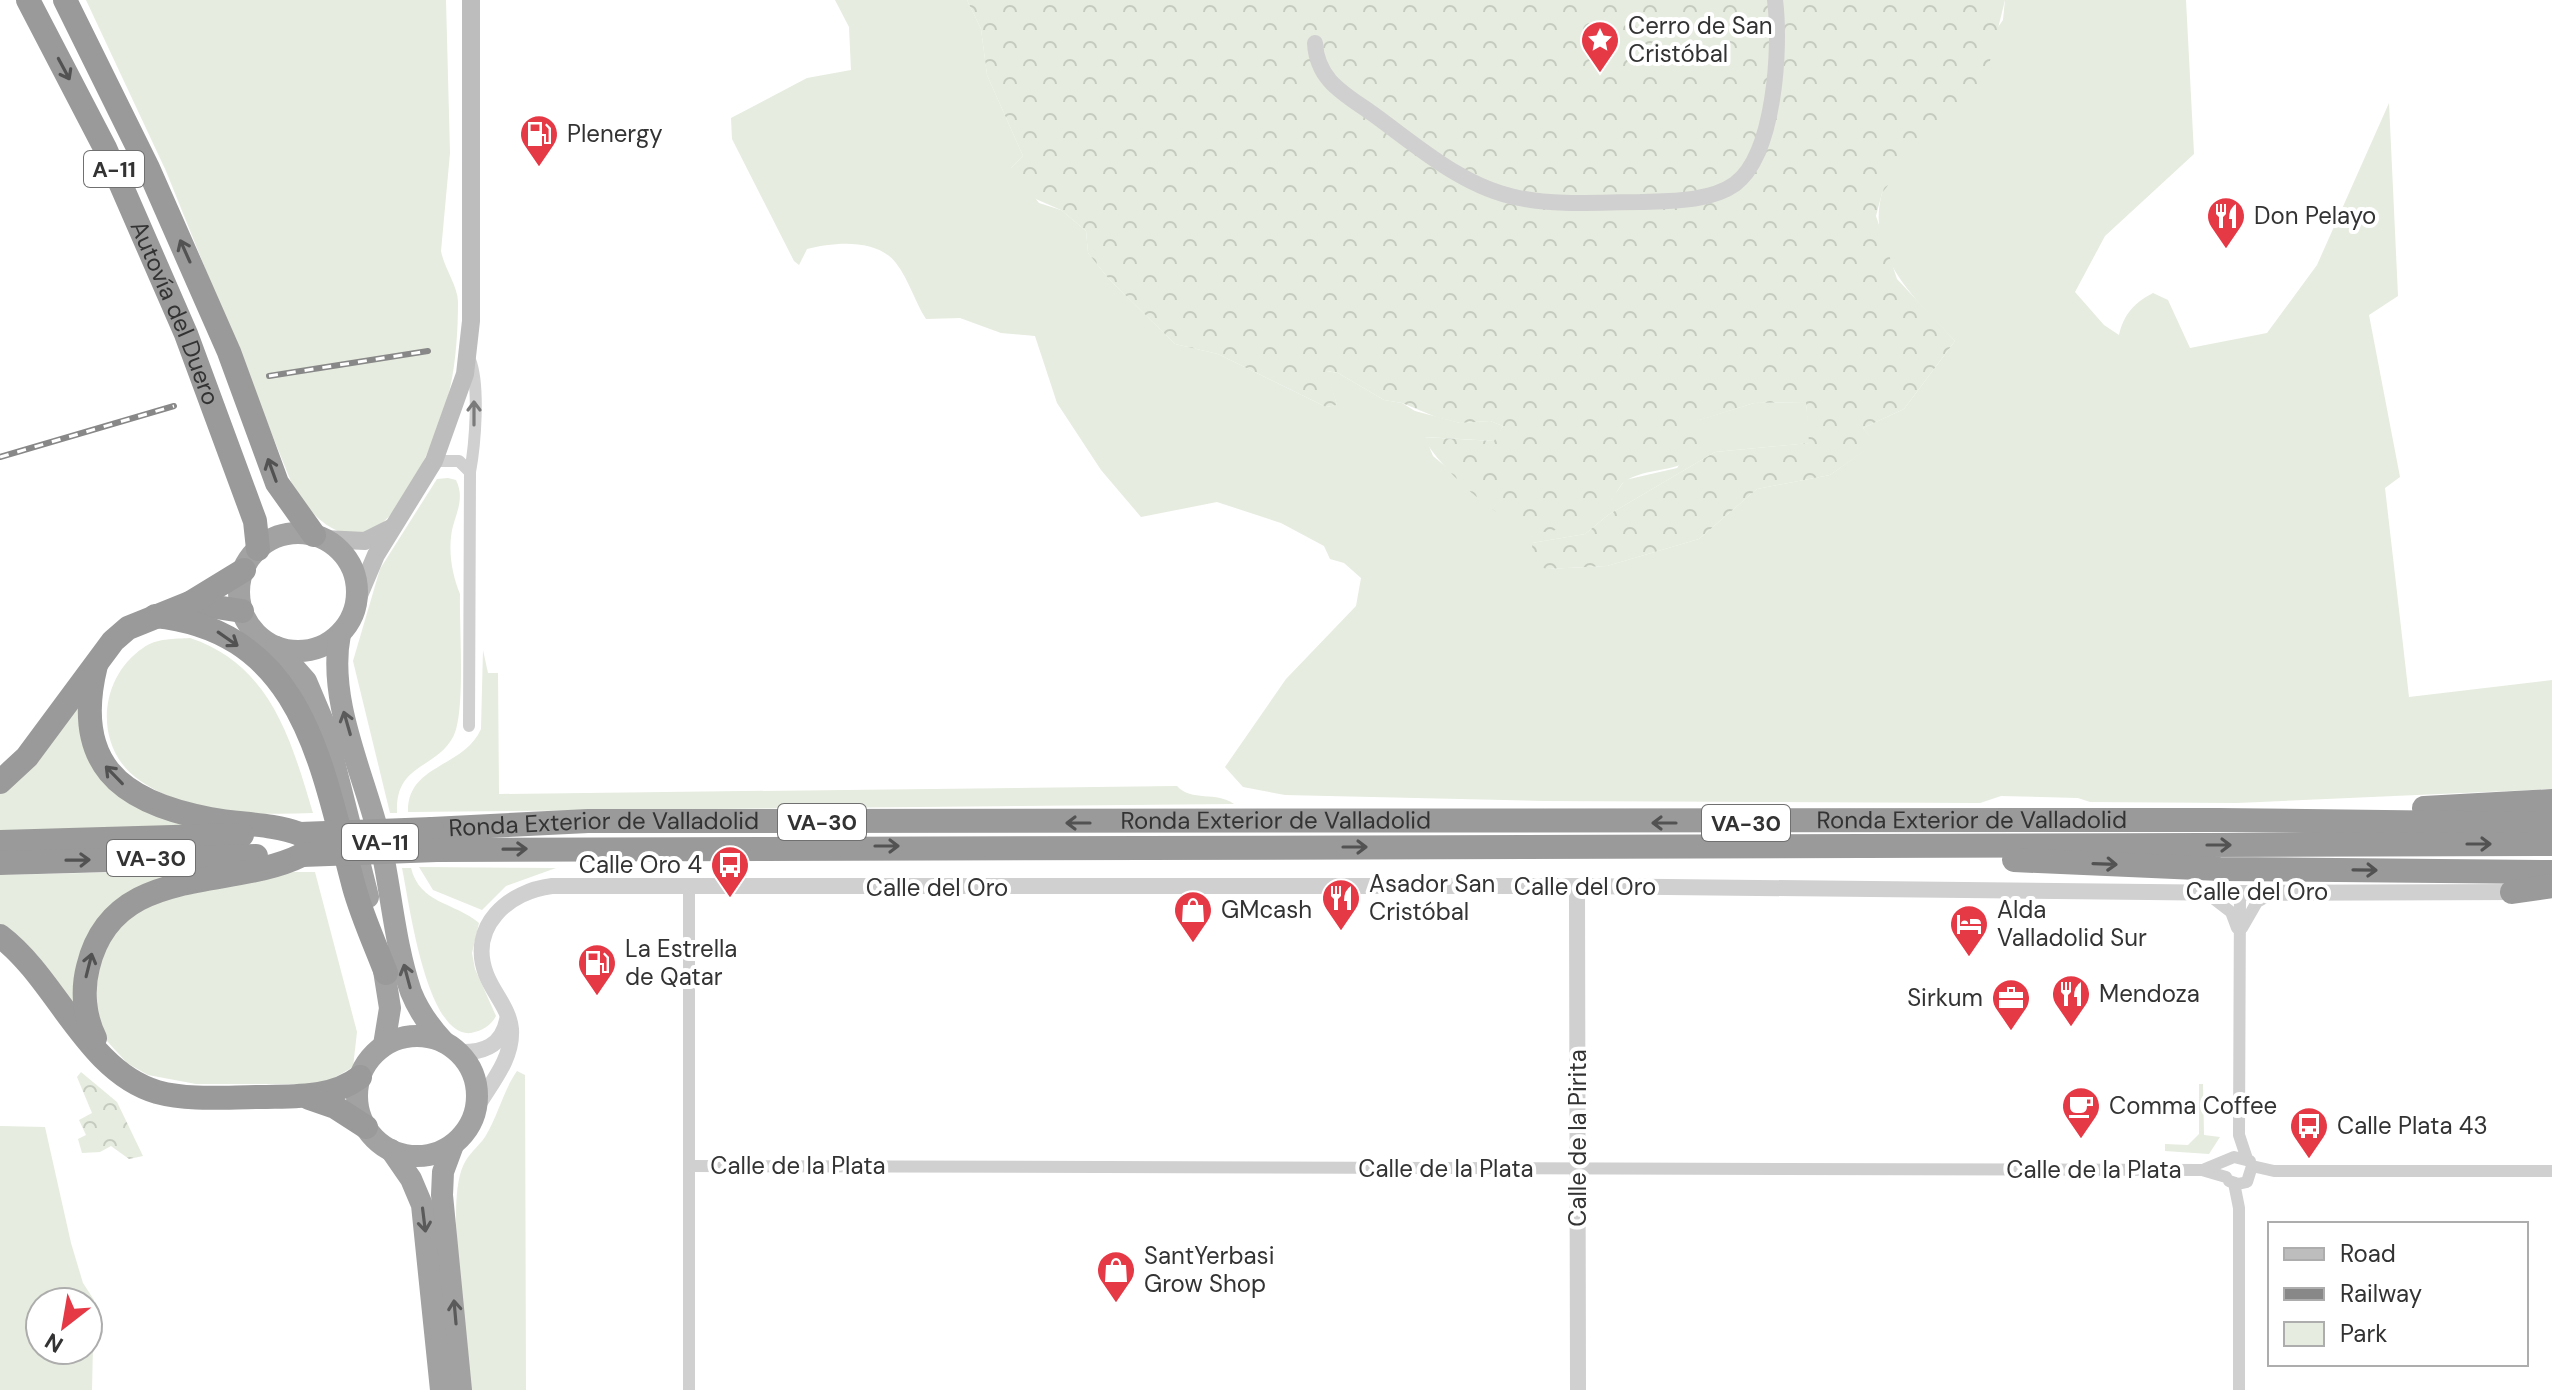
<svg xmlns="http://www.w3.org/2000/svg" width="2552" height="1390" font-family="'DM Sans',sans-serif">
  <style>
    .green { fill: #e6ecdf; fill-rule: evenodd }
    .forest { fill: url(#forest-crowns) }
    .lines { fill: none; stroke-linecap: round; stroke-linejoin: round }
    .minor { stroke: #d0d0d0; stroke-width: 12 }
    .tertiary { stroke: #d0d0d0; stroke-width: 16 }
    .secondary { stroke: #bdbdbd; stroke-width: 18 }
    .trunk { stroke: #a2a2a2; stroke-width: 22 }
    .motorway { stroke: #9a9a9a; stroke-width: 24 }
    .rail-casing { stroke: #888; stroke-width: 6 }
    .rail { stroke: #fff; stroke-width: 3; stroke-dasharray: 9; stroke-linecap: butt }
    .motorway-bridge { stroke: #9a9a9a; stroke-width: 24 }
    .oneway { stroke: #525252 }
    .oneway2 { stroke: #7a7a7a }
    .oneway3 { stroke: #5a5a5a }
    .labels { text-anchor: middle; stroke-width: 8; stroke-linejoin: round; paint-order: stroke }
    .shield { fill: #fff; stroke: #707070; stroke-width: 2 }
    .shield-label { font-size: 22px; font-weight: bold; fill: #333 }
    .poi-label { font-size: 24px; fill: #333; stroke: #fff; text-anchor: start }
    .street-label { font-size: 24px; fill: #333; stroke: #fff }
  </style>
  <defs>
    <pattern id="forest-crowns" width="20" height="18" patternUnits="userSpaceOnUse" patternTransform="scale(2)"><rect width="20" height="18" fill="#e6ecdf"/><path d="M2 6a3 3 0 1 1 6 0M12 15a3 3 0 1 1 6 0" fill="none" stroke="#c6cbc0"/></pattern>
  </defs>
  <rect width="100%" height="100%" fill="#fff"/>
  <g class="green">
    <path d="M86 0H446L450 153 441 251C444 268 458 286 458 302 458 329 456 362 450 388 442 424 403 529 360 534 331 537 312 513 296 494L166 171Z"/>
    <path d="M835 0H967L981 29 987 75 1023 156 1011 168 1039 203 1061 210 1086 231 1088 253 1108 278 1175 344 1218 354 1326 407 1337 405 1326 371 1338 373 1384 400 1402 403 1415 411 1460 423 1490 421 1503 426 1495 441 1425 437 1433 456 1504 516 1611 500 1625 480 1677 468 1702 433 1699 420 1754 403 1806 402 1810 443 1715 452 1608 515 1585 534 1532 543 1546 569 1607 566 1699 539 1757 489 1830 475 1875 443 1863 428 1904 409 1955 341C1916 300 1865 255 1882 193L2003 20 2005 0H2186L2194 154 2105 236 2075 292 2104 325 2119 335C2124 314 2134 303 2153 293L2168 300 2190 348 2267 333 2317 265 2389 103 2398 296 2369 315 2400 477 2385 488 2409 697 2552 680V789L2237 803 2090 802 2078 798 2001 796 1980 803 1544 801 1285 795 1243 787 1225 767 1286 679 1356 606 1361 578 1344 563 1330 559 1324 546 1281 523 1217 502 1141 517 1101 470 1057 403 1035 336 1001 333 960 318 926 319C915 302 909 280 896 263 877 238 834 242 807 249L799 265 794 261 732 139 731 118 807 78 851 70 849 27Z"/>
    <path d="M448 478 456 480C465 498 456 513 452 530 448 552 452 574 460 594 459 625 466 714 453 737 435 770 395 763 397 813H390L353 661 380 569 437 479Z"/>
    <path d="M190 638C271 665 291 740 313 813 255 815 192 815 142 782 93 751 97 679 143 648 156 638 175 639 190 638Z"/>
    <path d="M483 650 488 673H498L499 794 1177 786C1191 802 1217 791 1234 804L408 812C407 764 464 768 481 729Z"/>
    <polygon points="78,703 80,731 93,765 212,824 0,834 0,793"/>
    <polygon points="419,867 556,868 506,886 482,910 433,890"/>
    <path d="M402 868H411C420 904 454 902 479 923L472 953 475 969 496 1016C491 1026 481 1031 471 1033 426 1038 409 900 402 868Z"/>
    <polygon points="214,870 124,900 83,1018 0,926 0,875"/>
    <polygon points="289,872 315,872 357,1032 353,1067 327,1082 310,1084 196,1084 148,1075 127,1063 107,1041 101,1027 92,977 118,925 155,902"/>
    <path d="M517 1071 525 1075 526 1390H471C467 1340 445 1205 463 1166 468 1154 478 1147 485 1137 498 1116 503 1091 517 1071Z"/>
    <polygon points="2199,1084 2203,1084 2204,1135 2220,1137 2209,1154 2165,1151 2165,1144 2188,1145 2199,1134"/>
    <path d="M0 1126 45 1127 71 1243 83 1283 94 1300 92 1390H0ZM40 1302H88V1350H40Z"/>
  </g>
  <g class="forest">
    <path d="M967 0H2005L1990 61 1970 96 1922 142 1882 193 1876 216 1897 279 1955 341 1904 409 1863 428 1876 443 1830 475 1757 489 1699 539 1607 566 1546 569 1533 562 1532 543 1585 534 1608 515 1715 452 1809 443 1806 402 1754 403 1700 420 1709 443C1682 477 1656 464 1627 480 1620 483 1617 494 1612 499 1599 514 1571 526 1552 531 1515 541 1439 468 1423 437L1494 441 1503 426 1490 421 1460 423 1436 417 1402 403 1384 400 1338 373 1327 371 1337 405 1326 407 1218 354 1175 344 1108 278 1088 253 1086 231 1061 210 1022 193 1011 168 1023 156 987 75 981 29Z"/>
    <polygon points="81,1072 117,1102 143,1156 129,1159 111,1146 100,1152 82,1153 78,1139 86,1135 79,1120 92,1113 77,1077"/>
  </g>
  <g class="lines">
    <g class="minor">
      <polyline points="434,461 459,461 470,472"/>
      <path d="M469 726 470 472C475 445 480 386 470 360"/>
      <polyline points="689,887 689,1390"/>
      <polyline points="2205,892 2231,912 2237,928"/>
      <polyline points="2240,893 2239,1135 2247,1159"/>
      <polyline points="2242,928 2257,902 2271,894"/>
      <polyline points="689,1166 2202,1170 2226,1177"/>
      <polyline points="2252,1166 2274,1171 2552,1171"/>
      <polyline points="2205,1169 2234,1157 2250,1161"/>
      <polyline points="2229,1181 2238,1184 2247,1182 2252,1166"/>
      <polyline points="2234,1183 2239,1208 2239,1390"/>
    </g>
    <g class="tertiary">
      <path d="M1315 43C1317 81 1345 94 1373 114 1417 146 1464 188 1519 198 1559 206 1601 202 1640 202 1669 201 1710 202 1735 184 1775 154 1781 47 1775 0"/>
      <polyline points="1577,886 1578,1390"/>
      <path d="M458 1052C483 1053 502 1046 507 1020"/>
      <path d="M477 1107C491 1083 513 1059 511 1029 509 1008 493 993 486 974 468 926 509 891 552 886H1577L2240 893 2522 892"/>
    </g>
    <g class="secondary">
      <polyline points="324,539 365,541 391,528"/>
      <polyline points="357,600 376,555 434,461 465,374 471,321 471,0"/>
    </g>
    <g class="trunk">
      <circle cx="298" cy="592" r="59"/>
      <path d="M340 634C327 700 363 772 379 836 391 887 394 942 411 992 419 1012 430 1027 444 1042"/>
      <polyline points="276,647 306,681 325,726 368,897"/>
      <polyline points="382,958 390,1008 384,1045"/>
      <circle cx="417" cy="1096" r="60"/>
      <polyline points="453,1145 443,1172 442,1195 461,1390"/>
      <polyline points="391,1150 411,1179 422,1205 441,1390"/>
    </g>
    <g class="motorway">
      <path id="s1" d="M28 0 105 148 186 334 255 521 258 549"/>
      <polyline points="65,0 148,168 229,352 277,483 314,535"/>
      <polyline points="190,603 242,611"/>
      <path d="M155 616C305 631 322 769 354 887 362 916 375 944 386 973"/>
      <path d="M96 665C72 762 118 802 210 819 241 825 270 823 300 834"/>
      <polyline points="0,782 27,757 113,641 128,628 190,603 244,570"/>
      <polyline points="2424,808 2552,801"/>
      <path id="s2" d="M432 829 588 821 2218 820 2552 824"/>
      <polyline points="0,842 242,835"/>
      <polyline points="437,850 2552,844"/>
      <polyline points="2014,860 2220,869 2552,872"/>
      <polyline points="0,863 256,856"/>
      <polyline points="2512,892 2552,886"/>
      <path d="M0 936C57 979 86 1071 157 1092 190 1101 227 1097 260 1097 295 1096 331 1099 360 1077"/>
      <path d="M95 1038C84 1016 82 990 88 967 113 862 230 891 302 855"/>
      <polyline points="309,1098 335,1107 366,1127"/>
    </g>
    <defs>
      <g id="rail">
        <polyline points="269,376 428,351"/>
        <polyline points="0,457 174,406"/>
      </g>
    </defs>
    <use href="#rail" class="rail-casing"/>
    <use href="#rail" class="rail"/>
    <g class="motorway-bridge">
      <polyline points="300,834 432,829"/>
      <polyline points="302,855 437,850"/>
    </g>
  </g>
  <defs><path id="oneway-shaft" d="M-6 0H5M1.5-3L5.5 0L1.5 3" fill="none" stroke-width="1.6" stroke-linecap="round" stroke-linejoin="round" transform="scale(2)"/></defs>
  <g class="oneway">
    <use href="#oneway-shaft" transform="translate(64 69) rotate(62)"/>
    <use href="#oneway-shaft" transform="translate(185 251) rotate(-114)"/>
    <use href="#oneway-shaft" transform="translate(272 470) rotate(-110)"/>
    <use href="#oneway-shaft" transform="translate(228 639) rotate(35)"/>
    <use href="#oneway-shaft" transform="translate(114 775) rotate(-134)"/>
    <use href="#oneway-shaft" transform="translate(1078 823) rotate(-180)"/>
    <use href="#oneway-shaft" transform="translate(1664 823) rotate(-180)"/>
    <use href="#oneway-shaft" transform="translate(2479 844)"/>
    <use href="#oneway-shaft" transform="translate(2219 845)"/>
    <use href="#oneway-shaft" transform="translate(887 846)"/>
    <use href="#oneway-shaft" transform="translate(1355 847)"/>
    <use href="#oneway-shaft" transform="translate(515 849) rotate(-1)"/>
    <use href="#oneway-shaft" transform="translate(78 860) rotate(-1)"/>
    <use href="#oneway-shaft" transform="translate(2105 864) rotate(2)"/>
    <use href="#oneway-shaft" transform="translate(2365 870) rotate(1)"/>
    <use href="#oneway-shaft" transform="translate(89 965) rotate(-76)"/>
  </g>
  <use class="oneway2" href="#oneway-shaft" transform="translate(474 413) rotate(-90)"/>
  <g class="oneway3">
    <use href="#oneway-shaft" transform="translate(347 723) rotate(-106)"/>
    <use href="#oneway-shaft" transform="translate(407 976) rotate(-105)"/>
    <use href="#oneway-shaft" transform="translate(424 1220) rotate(83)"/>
    <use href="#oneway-shaft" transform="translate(455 1312) rotate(-95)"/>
  </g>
  <defs>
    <symbol id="sight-pin" viewBox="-11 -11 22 30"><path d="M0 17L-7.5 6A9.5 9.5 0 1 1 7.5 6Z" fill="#e63946" stroke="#fff"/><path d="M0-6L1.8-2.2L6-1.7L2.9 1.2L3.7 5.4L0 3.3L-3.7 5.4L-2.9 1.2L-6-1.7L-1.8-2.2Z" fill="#fff"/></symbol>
    <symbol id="fuel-pin" viewBox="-11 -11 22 30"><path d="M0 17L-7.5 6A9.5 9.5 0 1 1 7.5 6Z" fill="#e63946" stroke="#fff"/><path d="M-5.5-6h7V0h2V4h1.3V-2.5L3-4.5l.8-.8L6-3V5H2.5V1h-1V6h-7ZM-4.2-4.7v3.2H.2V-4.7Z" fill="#fff"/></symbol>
    <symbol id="restaurant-pin" viewBox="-11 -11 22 30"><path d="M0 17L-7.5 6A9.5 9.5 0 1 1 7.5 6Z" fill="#e63946" stroke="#fff"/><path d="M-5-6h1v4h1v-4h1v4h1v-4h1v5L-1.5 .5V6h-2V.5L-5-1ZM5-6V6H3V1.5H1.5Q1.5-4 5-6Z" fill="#fff"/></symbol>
    <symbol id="bus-pin" viewBox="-11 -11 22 30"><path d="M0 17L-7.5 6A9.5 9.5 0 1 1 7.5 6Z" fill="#e63946" stroke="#fff"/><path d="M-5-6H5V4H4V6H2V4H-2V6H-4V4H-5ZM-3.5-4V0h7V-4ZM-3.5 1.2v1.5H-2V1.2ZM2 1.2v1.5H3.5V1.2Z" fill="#fff"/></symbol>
    <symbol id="shop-pin" viewBox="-11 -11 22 30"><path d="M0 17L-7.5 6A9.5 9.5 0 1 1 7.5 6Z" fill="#e63946" stroke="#fff"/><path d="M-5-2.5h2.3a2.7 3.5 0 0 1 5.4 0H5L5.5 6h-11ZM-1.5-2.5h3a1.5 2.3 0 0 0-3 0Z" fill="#fff"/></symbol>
    <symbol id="hotel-pin" viewBox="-11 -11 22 30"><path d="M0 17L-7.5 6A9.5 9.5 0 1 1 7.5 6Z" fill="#e63946" stroke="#fff"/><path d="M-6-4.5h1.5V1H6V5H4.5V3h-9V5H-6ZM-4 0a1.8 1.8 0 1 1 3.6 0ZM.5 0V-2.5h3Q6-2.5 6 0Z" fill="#fff"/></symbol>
    <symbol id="office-pin" viewBox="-11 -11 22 30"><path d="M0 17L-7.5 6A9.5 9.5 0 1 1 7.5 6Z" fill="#e63946" stroke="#fff"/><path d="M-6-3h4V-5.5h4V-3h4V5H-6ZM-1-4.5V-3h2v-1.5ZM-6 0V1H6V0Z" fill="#fff"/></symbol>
    <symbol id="cafe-pin" viewBox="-11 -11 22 30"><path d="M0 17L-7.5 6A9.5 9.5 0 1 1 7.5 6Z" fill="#e63946" stroke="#fff"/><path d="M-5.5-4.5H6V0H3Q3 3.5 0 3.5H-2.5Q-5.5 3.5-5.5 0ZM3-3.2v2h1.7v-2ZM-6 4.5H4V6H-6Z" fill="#fff"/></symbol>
  </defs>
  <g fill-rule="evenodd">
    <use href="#sight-pin" x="1578" y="18" width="44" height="60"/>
    <use href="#fuel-pin" x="517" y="112" width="44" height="60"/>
    <use href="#restaurant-pin" x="2204" y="194" width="44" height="60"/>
    <use href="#bus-pin" x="708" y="843" width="44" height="60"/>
    <use href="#restaurant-pin" x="1319" y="876" width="44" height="60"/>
    <use href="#shop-pin" x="1171" y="888" width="44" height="60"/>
    <use href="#hotel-pin" x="1947" y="902" width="44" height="60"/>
    <use href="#fuel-pin" x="575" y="941" width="44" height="60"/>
    <use href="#restaurant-pin" x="2049" y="972" width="44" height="60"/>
    <use href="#office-pin" x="1989" y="976" width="44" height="60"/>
    <use href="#cafe-pin" x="2059" y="1084" width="44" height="60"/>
    <use href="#bus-pin" x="2287" y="1104" width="44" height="60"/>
    <use href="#shop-pin" x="1094" y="1248" width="44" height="60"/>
  </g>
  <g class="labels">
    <g class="shield">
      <rect x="84" y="151" width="60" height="36" rx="6"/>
      <rect x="778" y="804" width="88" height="36" rx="6"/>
      <rect x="1702" y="805" width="88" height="36" rx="6"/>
      <rect x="342" y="824" width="76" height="36" rx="6"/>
      <rect x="107" y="840" width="88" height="36" rx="6"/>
    </g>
    <g class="shield-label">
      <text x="114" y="177">A-11</text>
      <text x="822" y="830">VA-30</text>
      <text x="1746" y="831">VA-30</text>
      <text x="380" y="850">VA-11</text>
      <text x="151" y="866">VA-30</text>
    </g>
    <g class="poi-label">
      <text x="1628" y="34">Cerro de San<tspan x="1628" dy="28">Cristóbal</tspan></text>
      <text x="567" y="142">Plenergy</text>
      <text x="2254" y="224">Don Pelayo</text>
      <text x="702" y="873" text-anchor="end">Calle Oro 4</text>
      <text x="1369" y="892">Asador San<tspan x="1369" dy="28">Cristóbal</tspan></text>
      <text x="1221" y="918">GMcash</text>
      <text x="1997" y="918">Alda<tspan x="1997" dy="28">Valladolid Sur</tspan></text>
      <text x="625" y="957">La Estrella<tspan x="625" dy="28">de Qatar</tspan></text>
      <text x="2099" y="1002">Mendoza</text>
      <text x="1983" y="1006" text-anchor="end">Sirkum</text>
      <text x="2109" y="1114">Comma Coffee</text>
      <text x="2337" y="1134">Calle Plata 43</text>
      <text x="1144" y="1264">SantYerbasi<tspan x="1144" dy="28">Grow Shop</tspan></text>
    </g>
    <g class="street-label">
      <text dy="8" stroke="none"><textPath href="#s1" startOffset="346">Autovía del Duero</textPath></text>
      <text dy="8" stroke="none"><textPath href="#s2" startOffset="1540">Ronda Exterior de Valladolid</textPath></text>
      <text dy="8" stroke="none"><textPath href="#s2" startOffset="844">Ronda Exterior de Valladolid</textPath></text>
      <text dy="8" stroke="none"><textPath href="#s2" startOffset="172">Ronda Exterior de Valladolid</textPath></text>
      <text x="1585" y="895">Calle del Oro</text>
      <text x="937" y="896">Calle del Oro</text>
      <text x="2257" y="900">Calle del Oro</text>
      <text transform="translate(1578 1138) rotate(-90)" y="8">Calle de la Pirita</text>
      <text x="798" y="1174">Calle de la Plata</text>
      <text x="1446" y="1177">Calle de la Plata</text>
      <text x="2094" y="1178">Calle de la Plata</text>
    </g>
  </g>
  <rect x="2268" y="1222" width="260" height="144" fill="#ffffff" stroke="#adadad" stroke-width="2"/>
  <rect x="2284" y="1248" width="40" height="12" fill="#bdbdbd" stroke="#adadad" stroke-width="2"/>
  <text x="2340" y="1262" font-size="24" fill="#333333">Road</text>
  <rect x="2284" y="1288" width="40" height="12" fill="#888888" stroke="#adadad" stroke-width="2"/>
  <text x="2340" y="1302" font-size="24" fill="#333333">Railway</text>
  <rect x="2284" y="1322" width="40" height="24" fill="#e6ecdf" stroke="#adadad" stroke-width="2"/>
  <text x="2340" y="1342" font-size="24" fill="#333333">Park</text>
  <g transform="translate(64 1326) rotate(211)"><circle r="38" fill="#ffffff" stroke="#adadad" stroke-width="2"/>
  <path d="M0-6L14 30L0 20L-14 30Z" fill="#e63946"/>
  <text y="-12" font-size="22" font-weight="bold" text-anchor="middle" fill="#333333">N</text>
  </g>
</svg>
